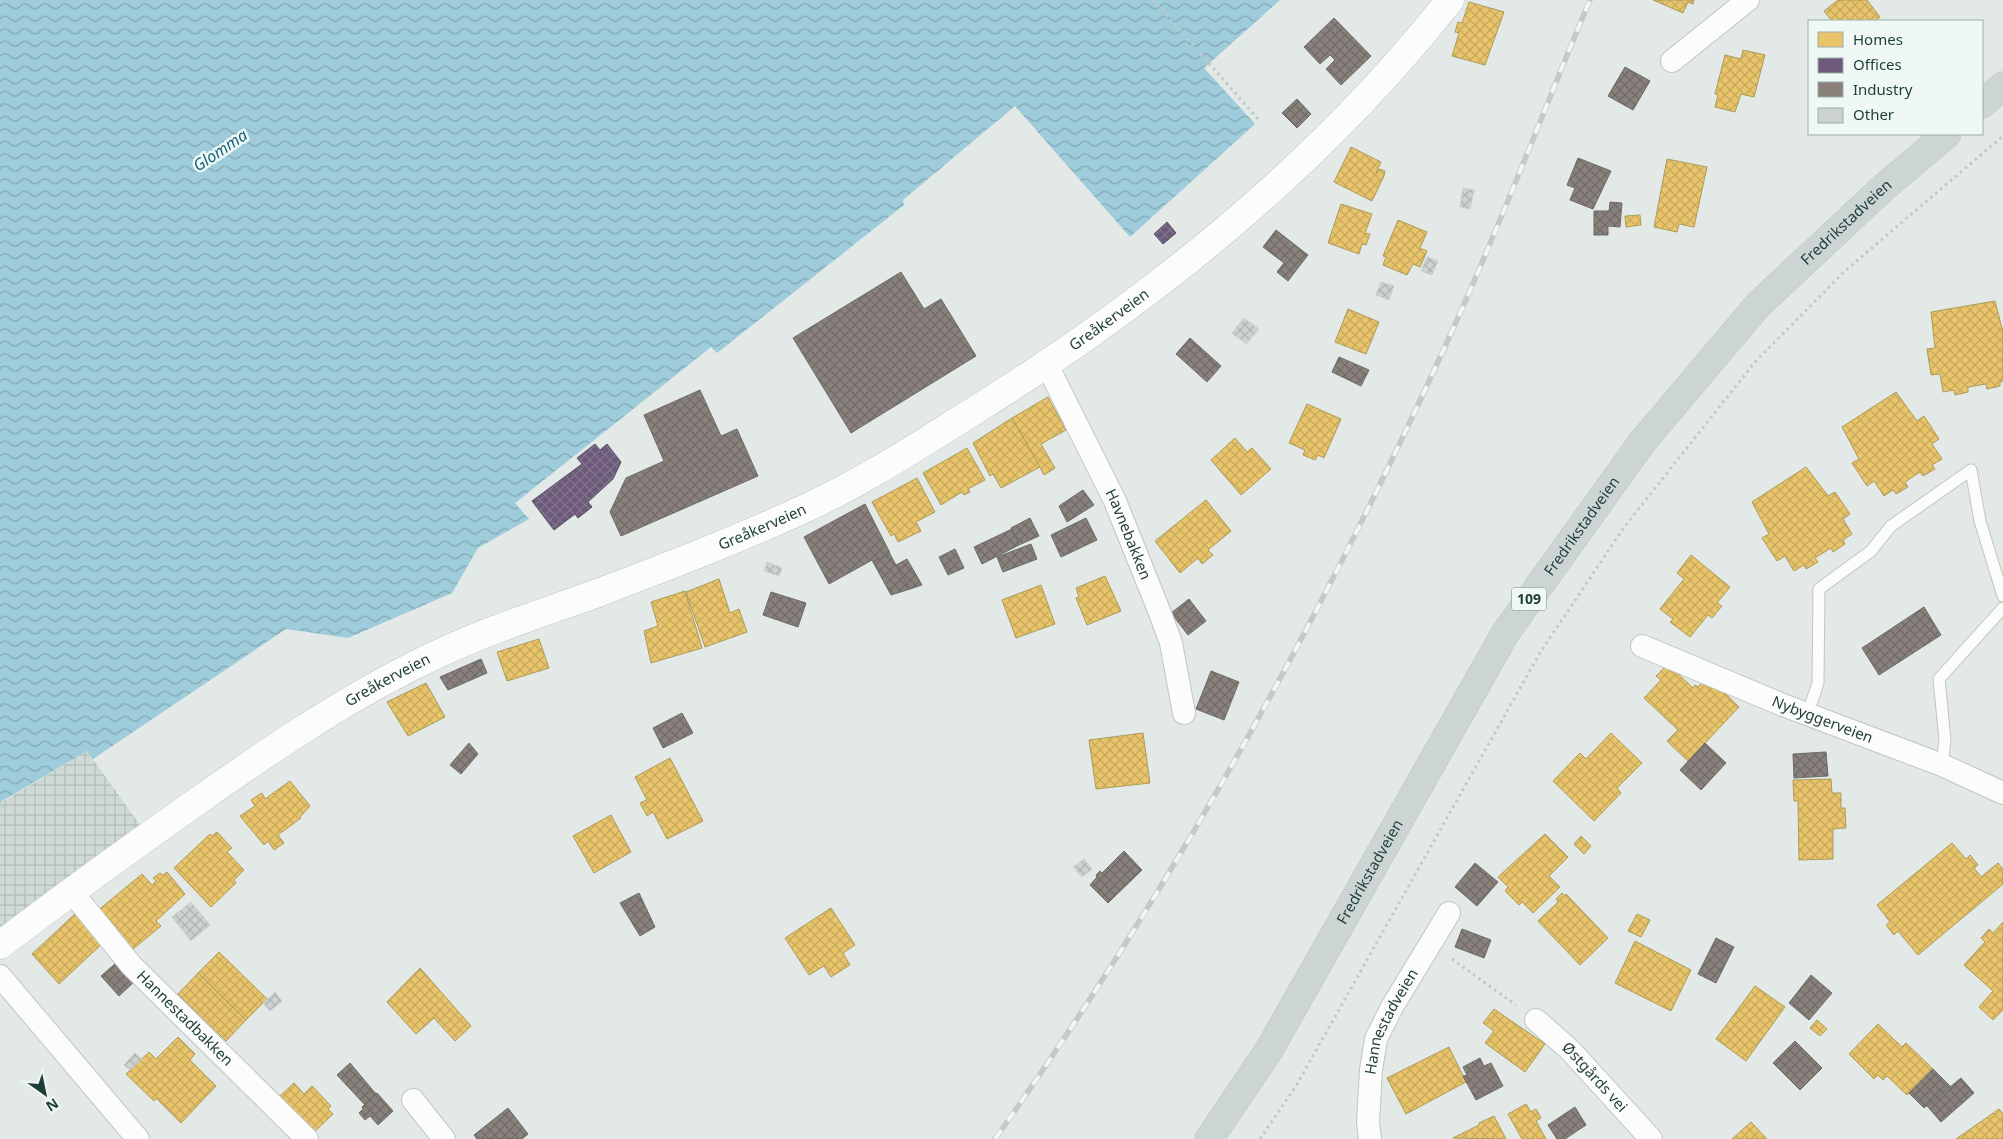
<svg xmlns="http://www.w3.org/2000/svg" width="2003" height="1139" font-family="'Noto Sans',sans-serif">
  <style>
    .industrial { fill: url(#industrial-grid) }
    .water { fill: url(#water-waves) }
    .homes { fill: url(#homes-cross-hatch); stroke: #ac9c5b }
    .offices { fill: url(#offices-cross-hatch); stroke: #555166 }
    .industry { fill: url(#industry-cross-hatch); stroke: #6a6d68 }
    .building { fill: url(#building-cross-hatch); stroke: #cbd2cf }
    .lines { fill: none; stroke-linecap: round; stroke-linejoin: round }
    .lane-casing { stroke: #bfc6c3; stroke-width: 13 }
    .street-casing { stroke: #bfc6c3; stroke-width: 24 }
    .secondary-casing { stroke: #bdc6c3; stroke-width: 29 }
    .primary-casing { stroke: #bbc5c3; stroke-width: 29 }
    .path { stroke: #bfc9c8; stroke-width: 3; stroke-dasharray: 2.5 4; stroke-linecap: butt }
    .lane { stroke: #fbfcfb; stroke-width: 11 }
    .street { stroke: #fbfcfb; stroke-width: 22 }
    .secondary { stroke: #fbfcfb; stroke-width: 28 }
    .primary { stroke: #ccd5d4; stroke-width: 28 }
    .rail-casing { stroke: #c5cac9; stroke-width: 5.5 }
    .rail { stroke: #eff8f4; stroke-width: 4; stroke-dasharray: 11; stroke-linecap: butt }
    .labels { text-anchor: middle; stroke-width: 5; stroke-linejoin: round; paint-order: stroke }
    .shield { fill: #eff8f4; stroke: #5d7570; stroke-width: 1 }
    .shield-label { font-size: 14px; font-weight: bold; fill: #1e3d38 }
    .street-label { font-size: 15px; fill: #1e3d38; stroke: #eff8f4 }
    .water-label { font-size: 16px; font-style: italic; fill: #13617e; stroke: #eff8f4 }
  </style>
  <defs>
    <pattern id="industrial-grid" width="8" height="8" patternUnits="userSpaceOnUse" patternTransform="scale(1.25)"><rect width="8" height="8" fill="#cfdad6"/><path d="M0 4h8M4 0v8" fill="none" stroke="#b1bcb8"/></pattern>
    <pattern id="water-waves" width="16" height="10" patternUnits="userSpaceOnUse" patternTransform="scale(1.25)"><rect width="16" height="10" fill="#9eccdb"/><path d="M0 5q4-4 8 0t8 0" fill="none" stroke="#80a7b3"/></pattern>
    <pattern id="homes-cross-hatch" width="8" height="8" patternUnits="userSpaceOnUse" patternTransform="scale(1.25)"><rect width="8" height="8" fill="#e9c46a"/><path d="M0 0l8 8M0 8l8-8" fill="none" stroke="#c7a95d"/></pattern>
    <pattern id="offices-cross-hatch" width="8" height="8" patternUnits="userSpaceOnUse" patternTransform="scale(1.25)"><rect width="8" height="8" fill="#6d597a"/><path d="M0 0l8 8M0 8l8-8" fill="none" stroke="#81748c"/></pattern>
    <pattern id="industry-cross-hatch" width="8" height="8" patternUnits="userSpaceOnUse" patternTransform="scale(1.25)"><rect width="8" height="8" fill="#8a817c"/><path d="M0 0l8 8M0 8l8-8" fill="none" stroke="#706b67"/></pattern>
    <pattern id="building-cross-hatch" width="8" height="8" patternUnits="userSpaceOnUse" patternTransform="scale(1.25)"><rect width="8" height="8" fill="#ccd2d0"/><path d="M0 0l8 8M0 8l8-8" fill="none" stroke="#afb5b3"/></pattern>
  </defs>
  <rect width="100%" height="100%" fill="#e2e9e6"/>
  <polygon class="industrial" points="87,751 148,836 0,945 0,805 2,802"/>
  <polygon class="water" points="0,0 1280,0 1204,68 1255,124 1130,237 1015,106 903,200 904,205 717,353 711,347 515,503 529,519 478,548 452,593 348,638 286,629 93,759 87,751 2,801 0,805"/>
  <g class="homes">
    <polygon points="1653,0 1694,0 1693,4 1688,2 1683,13"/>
    <polygon points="1838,0 1867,0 1880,17 1875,21 1832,21 1824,11"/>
    <polygon points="1469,2 1504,12 1485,65 1452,56 1459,33 1455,32 1458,22 1462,23"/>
    <polygon points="1743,50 1765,55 1754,97 1741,94 1735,112 1715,107 1718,95 1715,94 1725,55 1741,59"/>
    <polygon points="1351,147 1381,162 1376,173 1379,169 1385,171 1384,176 1372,201 1334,182"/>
    <polygon points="1667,159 1707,167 1694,227 1679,224 1677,232 1654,227"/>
    <polygon points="1341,204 1372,214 1365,233 1370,234 1366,245 1362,244 1359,254 1328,243"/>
    <polygon points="1640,215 1641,225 1626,227 1625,216"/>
    <polygon points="1398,220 1427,232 1420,248 1427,251 1420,267 1413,264 1407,275 1383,265 1386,257 1383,256"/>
    <polygon points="1995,301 2003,332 2003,381 2000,382 2000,386 1987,389 1986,384 1968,387 1968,392 1955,395 1954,390 1943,392 1940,374 1931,375 1927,349 1935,348 1931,312"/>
    <polygon points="1348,309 1379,322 1366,354 1335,342"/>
    <polygon points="1896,392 1917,421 1924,416 1939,439 1932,444 1942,459 1932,465 1935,469 1923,476 1920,472 1905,482 1908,487 1896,494 1893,490 1884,496 1874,481 1867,486 1852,463 1859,459 1842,427"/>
    <polygon points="1048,397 1066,430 1041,444 1055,468 1044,475 1012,418"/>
    <polygon points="1307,404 1341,419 1324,458 1318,455 1315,460 1303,455 1305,450 1289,443"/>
    <polygon points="1012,418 1040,467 1001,488 993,474 990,476 973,443"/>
    <polygon points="1235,438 1247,452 1252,448 1271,469 1241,495 1211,460"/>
    <polygon points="967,448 985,480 968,489 970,492 964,495 962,492 941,505 923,473"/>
    <polygon points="1806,467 1828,496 1835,492 1850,514 1843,519 1852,534 1843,540 1845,544 1833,552 1831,548 1815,558 1818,562 1806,569 1804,565 1794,571 1785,556 1777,561 1762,538 1769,534 1752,502"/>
    <polygon points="917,478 935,512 916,522 921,531 898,542 894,534 891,536 872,502"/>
    <polygon points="1206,500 1231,531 1208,550 1213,555 1202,564 1198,558 1180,573 1155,541"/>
    <polygon points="1691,555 1730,587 1717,603 1722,606 1712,618 1708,615 1690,637 1670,622 1673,619 1660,609 1684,579 1677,573"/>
    <polygon points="1105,576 1121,611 1087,625 1076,598 1079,597 1076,588"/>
    <polygon points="719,579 730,613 739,609 747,632 705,647 686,592"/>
    <polygon points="1041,585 1055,624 1016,638 1002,600"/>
    <polygon points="685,591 702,648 651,663 644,631 658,626 651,602"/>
    <polygon points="539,639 549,668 507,681 497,652"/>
    <polygon points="1666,666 1672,668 1693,688 1695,685 1698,687 1707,676 1739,707 1688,761 1667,741 1678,730 1644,698 1661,680 1656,676"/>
    <polygon points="426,683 445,717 408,736 387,702"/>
    <polygon points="1143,733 1150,783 1096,789 1089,740"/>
    <polygon points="1611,733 1642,763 1617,788 1621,793 1594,821 1553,781 1580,753 1586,759"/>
    <polygon points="670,758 703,821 667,839 653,812 647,816 640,803 647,800 635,777"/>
    <polygon points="1831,779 1832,793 1841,793 1841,808 1845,808 1846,828 1833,829 1833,859 1799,860 1798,801 1794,801 1793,780"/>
    <polygon points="290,781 310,806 300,817 301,818 278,835 284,843 274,850 268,841 264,845 240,816 255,806 251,800 262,793 265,799"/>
    <polygon points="611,815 631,852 594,873 573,836"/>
    <polygon points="217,832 232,848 227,852 244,870 234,880 236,883 211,907 174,868 210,834 212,836"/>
    <polygon points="1545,834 1568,857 1549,876 1560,887 1533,913 1522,902 1519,905 1505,891 1508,887 1498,877"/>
    <polygon points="1581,836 1591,846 1584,854 1574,844"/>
    <polygon points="1952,843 1966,859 1970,855 1978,865 1974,868 1981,877 1998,863 2003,869 2003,884 1918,955 1898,931 1894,935 1886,925 1890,922 1877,905"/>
    <polygon points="167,872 185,894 156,921 161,926 133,949 128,943 125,946 96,912 142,874 152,885 156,881 153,878 160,873 163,875"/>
    <polygon points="1562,893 1565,896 1566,894 1608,938 1580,965 1538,921 1558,902 1556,899"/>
    <polygon points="831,908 855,945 843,953 850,965 831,977 824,966 809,975 785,938"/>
    <polygon points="78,911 105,941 59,984 32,954"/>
    <polygon points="1637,914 1650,920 1641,937 1628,931"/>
    <polygon points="2003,922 2003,1010 1993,1020 1979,1007 1993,991 1964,965 1985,942 1981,938 1989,929 1993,933"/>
    <polygon points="1635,941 1691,970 1671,1011 1615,983"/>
    <polygon points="219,952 267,999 246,1020 198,973"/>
    <polygon points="420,968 471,1026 455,1041 434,1018 416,1034 387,1002"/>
    <polygon points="198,973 246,1020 226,1041 178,994"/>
    <polygon points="1755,986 1785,1007 1746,1061 1716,1039"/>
    <polygon points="1494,1009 1545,1044 1525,1072 1485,1043 1494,1031 1483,1023"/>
    <polygon points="1817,1020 1827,1029 1820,1036 1810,1028"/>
    <polygon points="1878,1024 1902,1047 1906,1043 1933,1069 1907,1095 1887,1076 1883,1080 1878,1075 1874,1079 1849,1054"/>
    <polygon points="178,1037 195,1054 190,1060 216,1086 181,1123 156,1098 154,1101 126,1074 149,1052 156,1059"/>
    <polygon points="1449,1047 1466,1082 1406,1114 1387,1078"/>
    <polygon points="294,1083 304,1094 312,1086 331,1106 328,1109 333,1114 311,1135 278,1098"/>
    <polygon points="1526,1104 1531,1112 1536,1109 1541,1118 1536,1121 1546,1139 1522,1139 1508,1114"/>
    <polygon points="1999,1109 2003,1114 2003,1139 1956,1139"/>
    <polygon points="1494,1116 1506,1139 1453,1138 1479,1125 1479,1123"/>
    <polygon points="1751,1122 1767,1139 1732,1139"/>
  </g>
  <g class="offices">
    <polygon points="1167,222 1176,233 1163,244 1154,234"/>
    <polygon points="595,444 600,450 607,444 621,462 613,479 588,502 592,507 578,518 575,514 554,530 532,501 582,464 577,458"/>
  </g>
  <g class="industry">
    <polygon points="1334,18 1371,56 1341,85 1326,69 1335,60 1330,55 1320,64 1304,47"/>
    <polygon points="1625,67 1650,81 1633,110 1608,96"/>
    <polygon points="1297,99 1311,114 1297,128 1282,113"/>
    <polygon points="1578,158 1611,171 1593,209 1570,200 1575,188 1567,185"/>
    <polygon points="1610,202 1622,203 1620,227 1608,226 1608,235 1594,235 1594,211 1609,211"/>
    <polygon points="1276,230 1308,255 1288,281 1277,272 1284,263 1263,247"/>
    <polygon points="901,272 924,309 941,299 976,356 851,433 793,338"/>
    <polygon points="1190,338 1221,366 1207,382 1176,354"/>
    <polygon points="1339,357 1369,370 1361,386 1332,372"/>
    <polygon points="700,390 721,436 737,429 758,476 621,536 610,512 626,478 664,461 644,415"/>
    <polygon points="1083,490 1094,505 1067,522 1059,506"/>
    <polygon points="865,504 890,553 873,562 872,560 829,584 804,537"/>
    <polygon points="1030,518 1039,536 1019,545 1011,528"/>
    <polygon points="1086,518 1097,540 1061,557 1051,535"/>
    <polygon points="1012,529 1019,545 982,564 974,547"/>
    <polygon points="1031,544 1037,559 1003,572 997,557"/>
    <polygon points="955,549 964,568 948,575 939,557"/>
    <polygon points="890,554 896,565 910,589 891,595 873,562"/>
    <polygon points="907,559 922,585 910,589 896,565"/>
    <polygon points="771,592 806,603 798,627 763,615"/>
    <polygon points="1189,599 1206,621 1188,635 1171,613"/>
    <polygon points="1924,607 1941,635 1879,675 1862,648"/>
    <polygon points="481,659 487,673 448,690 440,677"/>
    <polygon points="1211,671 1239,682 1224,720 1196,709"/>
    <polygon points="682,713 693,733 663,748 653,728"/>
    <polygon points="469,743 478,754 461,774 450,765"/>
    <polygon points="1705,743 1726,763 1701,790 1680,770"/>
    <polygon points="1826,752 1828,776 1794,778 1793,754"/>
    <polygon points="1124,851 1142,870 1108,903 1090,885 1097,877 1096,875 1100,871 1102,873"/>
    <polygon points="1475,863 1498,882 1477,906 1455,887"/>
    <polygon points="639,893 655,927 640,936 620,903"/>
    <polygon points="1462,929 1491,940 1484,958 1455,947"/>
    <polygon points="1716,938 1734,947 1716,983 1698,974"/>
    <polygon points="116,963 134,982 119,996 101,976"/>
    <polygon points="1811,975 1832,993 1809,1020 1789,1003"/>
    <polygon points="1795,1041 1822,1068 1800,1090 1773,1063"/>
    <polygon points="1480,1058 1484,1066 1491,1063 1503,1086 1476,1100 1463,1076 1467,1075 1463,1067"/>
    <polygon points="350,1063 376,1094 365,1105 337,1075"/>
    <polygon points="1933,1069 1950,1086 1924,1108 1909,1093"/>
    <polygon points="1961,1078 1974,1093 1941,1122 1927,1106"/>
    <polygon points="377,1093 393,1111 378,1125 370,1116 365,1120 359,1113 363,1109 362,1107"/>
    <polygon points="1575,1107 1586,1125 1565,1139 1557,1139 1548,1125"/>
    <polygon points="508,1108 528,1134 522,1139 477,1139 474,1135"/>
  </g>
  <g class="building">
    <polygon points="1463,188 1474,190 1470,209 1460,207"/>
    <polygon points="1427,257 1438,261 1432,275 1421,271"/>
    <polygon points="1381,282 1394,286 1389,300 1376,295"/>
    <polygon points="1244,318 1259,329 1246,344 1232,333"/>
    <polygon points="767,562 782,568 779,576 764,571"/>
    <polygon points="1084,859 1092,869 1082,877 1073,867"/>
    <polygon points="191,902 210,925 191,941 172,917"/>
    <polygon points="275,992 282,1001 270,1011 263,1003"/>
    <polygon points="135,1053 142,1059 130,1070 124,1065"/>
  </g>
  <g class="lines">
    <defs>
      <g id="lane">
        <polyline points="1808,713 1818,683 1819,589 1871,551 1891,526 1971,470 1980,521 2003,596"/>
        <polyline points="1942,765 1945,740 1939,679 2003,608"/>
      </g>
      <g id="street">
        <polyline points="1672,61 1748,0"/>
        <path id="s1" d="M1047 365 1115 501 1160 613 1171 643 1184 713"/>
        <path id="s2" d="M1642 646 1783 705 1942 765 2003 793"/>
        <path id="s3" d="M71 891 131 965 307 1139"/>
        <polyline points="0,976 138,1139"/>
        <path id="s4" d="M1536 1020 1570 1050 1651 1139"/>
        <polyline points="413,1100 444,1139"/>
        <path id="s5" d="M1370 1139 1368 1122 1371 1070 1376 1039 1392 1007 1449 913"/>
      </g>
      <g id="secondary">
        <path id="s6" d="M0 945C66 895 132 847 199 800 269 751 339 703 415 665 473 635 534 616 595 594 666 567 737 540 806 508 865 481 919 445 974 411 1153 299 1318 167 1450 0"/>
      </g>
      <g id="primary">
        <polyline points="1982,104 2003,86"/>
        <path id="s7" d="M1209 1139 1269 1050 1506 632 1643 441 1758 305 1882 189 1947 134"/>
      </g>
    </defs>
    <use href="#lane" class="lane-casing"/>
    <use href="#street" class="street-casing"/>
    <use href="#secondary" class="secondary-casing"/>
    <use href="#primary" class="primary-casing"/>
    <g class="path">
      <polyline points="1153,0 1259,120"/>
      <polyline points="1452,959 1516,1005"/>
      <polyline points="1260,1139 1296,1086 1541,651 1625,526 1755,362 1846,270 2003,136"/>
    </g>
    <use href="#lane" class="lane"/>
    <use href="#street" class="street"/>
    <use href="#secondary" class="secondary"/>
    <use href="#primary" class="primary"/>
    <defs>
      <path id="rail" d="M995 1139C1175 885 1325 612 1453 329 1502 221 1544 109 1590 0"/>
    </defs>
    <use href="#rail" class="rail-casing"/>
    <use href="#rail" class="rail"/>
  </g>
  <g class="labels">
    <rect class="shield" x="1511.5" y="587.5" width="35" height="23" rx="4"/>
    <g class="shield-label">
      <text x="1529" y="604">109</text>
    </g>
    <g class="street-label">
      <text dy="5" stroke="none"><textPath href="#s7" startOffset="1122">Fredrikstadveien</textPath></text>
      <text dy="5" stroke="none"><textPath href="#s6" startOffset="1280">Greåkerveien</textPath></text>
      <text dy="5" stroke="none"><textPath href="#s7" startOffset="718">Fredrikstadveien</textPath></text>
      <text dy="5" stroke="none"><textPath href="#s6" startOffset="875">Greåkerveien</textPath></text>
      <text dy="5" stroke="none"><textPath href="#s1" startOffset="188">Havnebakken</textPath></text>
      <text dy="5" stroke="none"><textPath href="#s6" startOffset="470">Greåkerveien</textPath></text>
      <text dy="5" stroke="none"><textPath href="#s2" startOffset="195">Nybyggerveien</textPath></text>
      <text dy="5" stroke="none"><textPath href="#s7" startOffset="312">Fredrikstadveien</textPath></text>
      <text dy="5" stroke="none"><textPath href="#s3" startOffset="171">Hannestadbakken</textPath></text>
      <text dy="5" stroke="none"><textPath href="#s5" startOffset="122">Hannestadveien</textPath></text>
      <text dy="5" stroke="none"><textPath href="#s4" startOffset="82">Østgårds vei</textPath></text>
    </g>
    <g class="water-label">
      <text transform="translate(220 150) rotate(-34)" y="6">Glomma</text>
    </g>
  </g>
  <rect x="1808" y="20" width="175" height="115" fill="#eff8f4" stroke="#9bada9"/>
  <rect x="1818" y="32" width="25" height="15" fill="#e9c46a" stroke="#9bada9"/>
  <text x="1853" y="45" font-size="15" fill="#1e3d38">Homes</text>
  <rect x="1818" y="58" width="25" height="15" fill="#6d597a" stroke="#9bada9"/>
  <text x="1853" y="70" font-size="15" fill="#1e3d38">Offices</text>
  <rect x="1818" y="82" width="25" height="15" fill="#8a817c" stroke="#9bada9"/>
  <text x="1853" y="95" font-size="15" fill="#1e3d38">Industry</text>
  <rect x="1818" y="108" width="25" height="15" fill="#ccd2d0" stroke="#9bada9"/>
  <text x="1853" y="120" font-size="15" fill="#1e3d38">Other</text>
  <g transform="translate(45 1094) rotate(147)" stroke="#eff8f4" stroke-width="4" paint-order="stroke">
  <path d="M0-4L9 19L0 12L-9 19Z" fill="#1e3d38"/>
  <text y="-8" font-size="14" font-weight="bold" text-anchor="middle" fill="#1e3d38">N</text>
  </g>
</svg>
